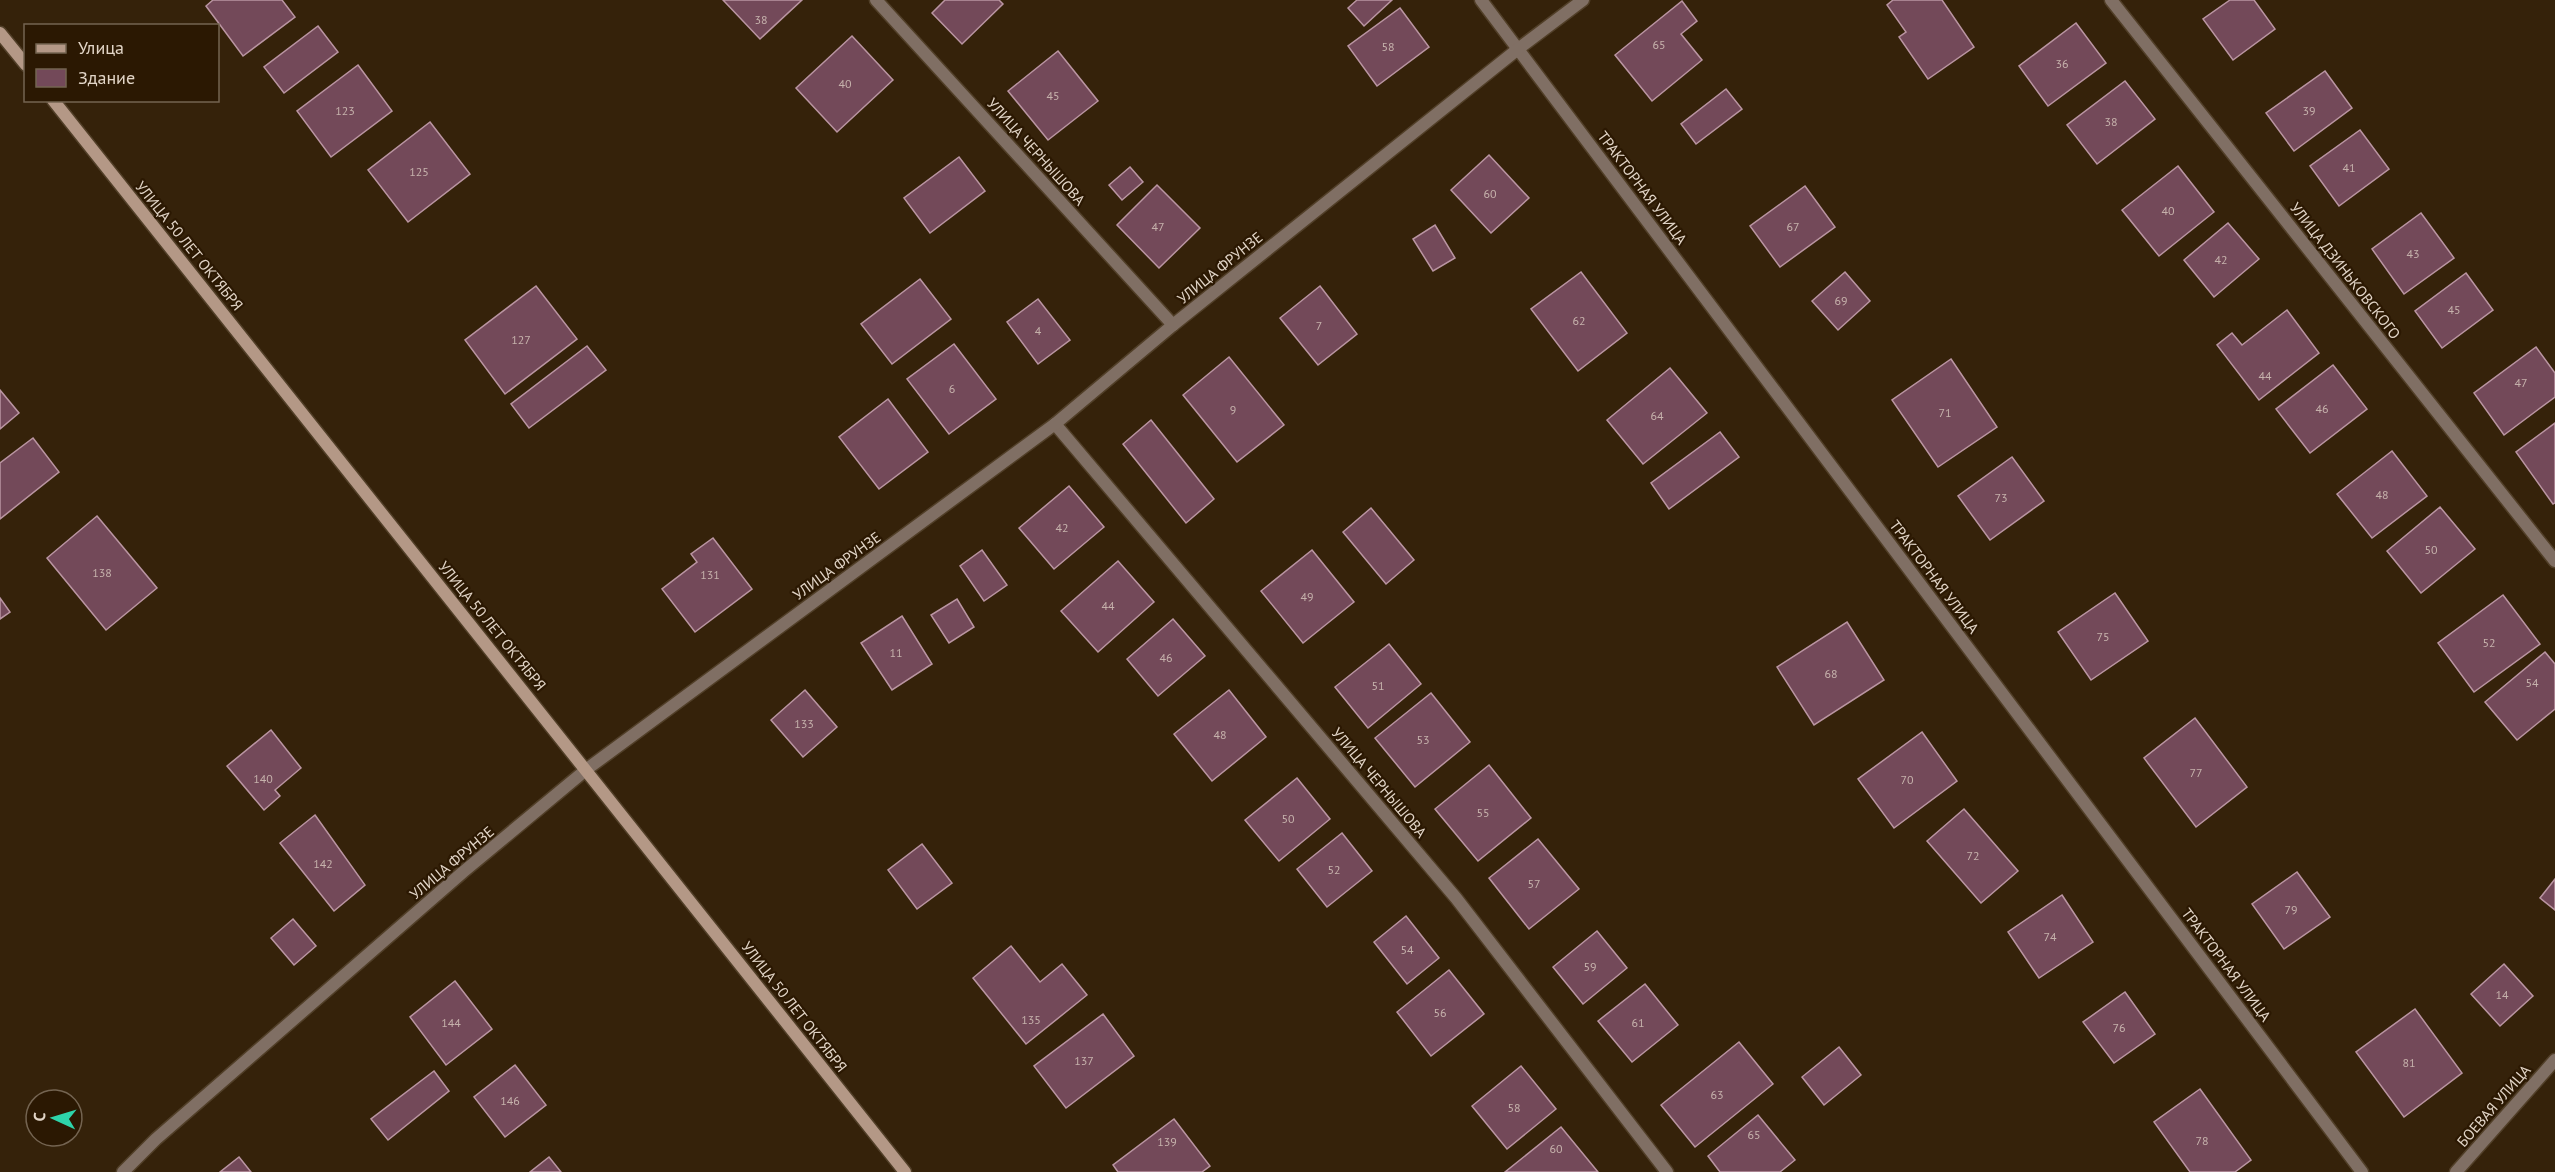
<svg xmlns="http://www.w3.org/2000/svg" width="2555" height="1172" font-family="'PT Sans',sans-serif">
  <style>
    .building { fill: #734959; stroke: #ba95a2; stroke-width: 1.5 }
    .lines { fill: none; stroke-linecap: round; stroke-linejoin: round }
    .minor-casing { stroke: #513f28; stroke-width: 15 }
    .secondary-casing { stroke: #513f28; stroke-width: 15 }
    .minor { stroke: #806f64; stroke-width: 12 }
    .secondary { stroke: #b49886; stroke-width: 12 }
    .labels { text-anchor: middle; stroke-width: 4.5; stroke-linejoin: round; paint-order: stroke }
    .number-label { font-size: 12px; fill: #c6b2ac }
    .street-label { font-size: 15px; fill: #e2d5c7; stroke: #2b1802 }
  </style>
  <rect width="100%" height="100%" fill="#35220a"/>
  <g class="building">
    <polygon points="213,0 282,0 295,17 243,56 206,6"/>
    <polygon points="723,0 802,0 760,39"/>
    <polygon points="945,0 999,0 1003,4 962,44 932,13"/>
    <polygon points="1357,0 1392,0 1364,26 1348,8"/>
    <polygon points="1893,0 1942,0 1974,47 1928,79 1899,37 1906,32 1887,5"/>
    <polygon points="2230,0 2254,0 2275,29 2233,60 2203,19"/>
    <polygon points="1682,1 1697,21 1681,34 1702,60 1652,101 1615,55"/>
    <polygon points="1400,8 1429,47 1377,86 1348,46"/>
    <polygon points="2076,23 2106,63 2048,106 2019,66"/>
    <polygon points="318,26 338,52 284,93 264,67"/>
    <polygon points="852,36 893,80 837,132 796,88"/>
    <polygon points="1058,51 1098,101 1048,140 1008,91"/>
    <polygon points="358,65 392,111 331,157 297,111"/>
    <polygon points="2325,71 2352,108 2294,151 2266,113"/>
    <polygon points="2125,81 2155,119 2097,164 2067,125"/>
    <polygon points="1726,89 1742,109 1696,144 1681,124"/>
    <polygon points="430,122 470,174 408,222 368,170"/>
    <polygon points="2360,130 2389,169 2339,206 2310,166"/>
    <polygon points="1489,155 1529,198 1491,233 1451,190"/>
    <polygon points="959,157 985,191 930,233 904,198"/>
    <polygon points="2178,166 2214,212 2159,256 2122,210"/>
    <polygon points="1130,167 1143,182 1122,200 1109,185"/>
    <polygon points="1157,185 1200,228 1159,268 1117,225"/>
    <polygon points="1805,186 1835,227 1780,267 1750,226"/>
    <polygon points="2421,213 2454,258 2404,294 2372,249"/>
    <polygon points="2228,223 2259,259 2214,297 2184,260"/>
    <polygon points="1435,225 1455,258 1433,271 1413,239"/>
    <polygon points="1581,272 1627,333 1578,371 1531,309"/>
    <polygon points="1845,272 1870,301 1838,330 1812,301"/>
    <polygon points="2466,273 2493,310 2442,348 2415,311"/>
    <polygon points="920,279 951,319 892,364 861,324"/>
    <polygon points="536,286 577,339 505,394 465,340"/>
    <polygon points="1320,286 1357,334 1318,365 1280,318"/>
    <polygon points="1038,299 1070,340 1038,364 1007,322"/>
    <polygon points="2287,310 2319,353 2259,400 2217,345 2232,333 2242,345"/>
    <polygon points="954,344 996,399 949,434 907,379"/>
    <polygon points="587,346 606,370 529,428 511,404"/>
    <polygon points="2536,347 2555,373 2555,397 2504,435 2474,393"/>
    <polygon points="1229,357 1284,425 1237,462 1183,395"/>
    <polygon points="1951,359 1997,427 1938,467 1892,400"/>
    <polygon points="2333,365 2367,409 2310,453 2276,409"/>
    <polygon points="1670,368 1707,413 1643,464 1607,420"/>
    <polygon points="0,390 19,413 0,429"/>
    <polygon points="888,399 928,452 879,489 839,437"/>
    <polygon points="1151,420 1214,499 1186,523 1123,444"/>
    <polygon points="2555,423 2555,503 2553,504 2516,452"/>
    <polygon points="1720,432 1739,457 1669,509 1651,483"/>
    <polygon points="33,438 59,472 0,519 0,463"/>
    <polygon points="2392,451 2427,496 2372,538 2337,494"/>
    <polygon points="2012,457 2044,501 1990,540 1958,496"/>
    <polygon points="1069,486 1104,527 1054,569 1019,528"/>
    <polygon points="2440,507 2475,549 2421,593 2387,551"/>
    <polygon points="1371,508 1414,560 1386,584 1343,532"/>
    <polygon points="97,516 157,588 106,630 47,558"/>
    <polygon points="713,538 752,589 695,632 662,589 697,562 691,554"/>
    <polygon points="982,550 1007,585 984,601 960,566"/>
    <polygon points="1312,550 1354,602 1303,643 1261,591"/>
    <polygon points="1118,561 1154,602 1098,652 1061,611"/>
    <polygon points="2115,593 2148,641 2091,680 2058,632"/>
    <polygon points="2503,595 2540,644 2474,692 2438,643"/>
    <polygon points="0,598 10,612 0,619"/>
    <polygon points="957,599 974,627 949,643 931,615"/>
    <polygon points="902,616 932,664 892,690 861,643"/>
    <polygon points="1173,619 1205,656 1158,696 1127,659"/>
    <polygon points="1847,622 1884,680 1814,725 1777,667"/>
    <polygon points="1389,644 1421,684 1368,728 1335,687"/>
    <polygon points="2545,652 2555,664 2555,709 2517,740 2485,702"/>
    <polygon points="805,690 837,727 803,757 771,720"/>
    <polygon points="1229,690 1266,737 1212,781 1174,734"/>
    <polygon points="1431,693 1470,742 1415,787 1375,738"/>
    <polygon points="2195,718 2247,787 2196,827 2144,758"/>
    <polygon points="271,730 301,768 275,790 280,796 264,810 227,766"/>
    <polygon points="1922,732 1957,781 1894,828 1858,779"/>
    <polygon points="1489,765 1531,818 1478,861 1435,809"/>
    <polygon points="1297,778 1330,819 1279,861 1245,820"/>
    <polygon points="1964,809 2018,871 1981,903 1927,841"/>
    <polygon points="315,815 365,885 334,911 280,843"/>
    <polygon points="1342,833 1372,871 1327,907 1297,869"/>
    <polygon points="1538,839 1579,889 1529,929 1489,878"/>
    <polygon points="922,844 952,883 917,909 888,870"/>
    <polygon points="2297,872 2330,917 2284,949 2252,904"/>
    <polygon points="2555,879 2555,910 2540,898"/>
    <polygon points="2062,895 2093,942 2039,978 2008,932"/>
    <polygon points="1406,916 1439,958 1407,984 1374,942"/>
    <polygon points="293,919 316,946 294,965 271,938"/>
    <polygon points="1597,931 1627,968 1583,1004 1553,967"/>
    <polygon points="1011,946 1040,982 1062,964 1087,995 1026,1044 973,978"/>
    <polygon points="2504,964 2533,996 2500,1026 2471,994"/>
    <polygon points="1449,970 1484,1014 1431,1056 1397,1012"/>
    <polygon points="455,981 492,1029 446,1065 410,1017"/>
    <polygon points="1645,984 1678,1025 1632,1062 1598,1021"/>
    <polygon points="2125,992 2155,1034 2114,1063 2083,1022"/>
    <polygon points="2415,1009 2462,1073 2404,1117 2356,1052"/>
    <polygon points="1103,1014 1134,1056 1066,1108 1034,1066"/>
    <polygon points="1739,1042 1773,1084 1695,1147 1661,1105"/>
    <polygon points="1839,1047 1861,1075 1824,1105 1802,1077"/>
    <polygon points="515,1065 546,1105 505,1137 474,1097"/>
    <polygon points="1521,1066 1556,1109 1507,1149 1472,1106"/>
    <polygon points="434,1071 449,1091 388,1140 371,1119"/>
    <polygon points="2200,1089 2251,1160 2235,1172 2190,1172 2154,1122"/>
    <polygon points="1758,1115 1795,1160 1780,1172 1720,1172 1708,1156"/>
    <polygon points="1174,1119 1210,1166 1202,1172 1118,1172 1113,1165"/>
    <polygon points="1561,1127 1598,1172 1505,1172"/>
    <polygon points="239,1157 251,1172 220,1172"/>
    <polygon points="549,1157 561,1172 530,1172"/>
  </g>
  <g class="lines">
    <defs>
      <g id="minor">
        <polyline points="876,0 1173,325"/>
        <polyline points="1481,0 2362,1172"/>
        <polyline points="2111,0 2555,561"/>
        <polyline points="1055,424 1456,898 1667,1172"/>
        <polyline points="123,1172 156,1139 463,872 587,769 1055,424 1173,325 1518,49 1583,0"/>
        <polyline points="2456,1172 2555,1060"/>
      </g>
      <g id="secondary">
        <polyline points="0,33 26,65"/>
        <polyline points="53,100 905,1172"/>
      </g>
    </defs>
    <use href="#minor" class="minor-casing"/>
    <use href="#secondary" class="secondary-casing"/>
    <use href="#minor" class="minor"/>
    <use href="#secondary" class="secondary"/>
  </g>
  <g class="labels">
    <g class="number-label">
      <text x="761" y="24">38</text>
      <text x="1659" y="49">65</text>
      <text x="1388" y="51">58</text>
      <text x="2062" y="68">36</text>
      <text x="845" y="88">40</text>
      <text x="1053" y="100">45</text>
      <text x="345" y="115">123</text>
      <text x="2309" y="115">39</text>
      <text x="2111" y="126">38</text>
      <text x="2349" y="172">41</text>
      <text x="419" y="176">125</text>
      <text x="1490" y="198">60</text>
      <text x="2168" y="215">40</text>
      <text x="1158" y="231">47</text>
      <text x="1793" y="231">67</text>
      <text x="2413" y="258">43</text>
      <text x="2221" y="264">42</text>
      <text x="1841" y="305">69</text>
      <text x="2454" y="314">45</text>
      <text x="1579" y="325">62</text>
      <text x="1319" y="330">7</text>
      <text x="1038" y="335">4</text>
      <text x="521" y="344">127</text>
      <text x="2265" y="380">44</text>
      <text x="2521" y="387">47</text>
      <text x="952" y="393">6</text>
      <text x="2322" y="413">46</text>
      <text x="1233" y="414">9</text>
      <text x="1945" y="417">71</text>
      <text x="1657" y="420">64</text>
      <text x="2382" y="499">48</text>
      <text x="2001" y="502">73</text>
      <text x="1062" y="532">42</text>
      <text x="2431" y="554">50</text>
      <text x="102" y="577">138</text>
      <text x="710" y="579">131</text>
      <text x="1307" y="601">49</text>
      <text x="1108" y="610">44</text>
      <text x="2103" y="641">75</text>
      <text x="2489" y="647">52</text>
      <text x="896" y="657">11</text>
      <text x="1166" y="662">46</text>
      <text x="1831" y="678">68</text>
      <text x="2532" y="687">54</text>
      <text x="1378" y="690">51</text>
      <text x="804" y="728">133</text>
      <text x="1220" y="739">48</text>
      <text x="1423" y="744">53</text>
      <text x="2196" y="777">77</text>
      <text x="263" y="783">140</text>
      <text x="1907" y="784">70</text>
      <text x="1483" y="817">55</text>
      <text x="1288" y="823">50</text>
      <text x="1973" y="860">72</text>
      <text x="323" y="868">142</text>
      <text x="1334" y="874">52</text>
      <text x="1534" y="888">57</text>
      <text x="2291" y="914">79</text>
      <text x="2050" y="941">74</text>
      <text x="1407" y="954">54</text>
      <text x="1590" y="971">59</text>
      <text x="2502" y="999">14</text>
      <text x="1440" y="1017">56</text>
      <text x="1031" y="1024">135</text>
      <text x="451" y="1027">144</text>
      <text x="1638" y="1027">61</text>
      <text x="2119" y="1032">76</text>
      <text x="1084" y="1065">137</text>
      <text x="2409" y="1067">81</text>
      <text x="1717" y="1099">63</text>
      <text x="510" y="1105">146</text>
      <text x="1514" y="1112">58</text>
      <text x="1754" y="1139">65</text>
      <text x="2202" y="1145">78</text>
      <text x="1167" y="1146">139</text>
      <text x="1556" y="1153">60</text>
    </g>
    <g class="street-label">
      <text transform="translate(1036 152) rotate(48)" y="5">УЛИЦА ЧЕРНЫШОВА</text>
      <text transform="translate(1642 188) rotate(53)" y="5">ТРАКТОРНАЯ УЛИЦА</text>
      <text transform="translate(189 246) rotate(51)" y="5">УЛИЦА 50 ЛЕТ ОКТЯБРЯ</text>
      <text transform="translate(1220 268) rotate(-39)" y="5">УЛИЦА ФРУНЗЕ</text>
      <text transform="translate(2345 271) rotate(52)" y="5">УЛИЦА ДЗИНЬКОВСКОГО</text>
      <text transform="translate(837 566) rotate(-36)" y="5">УЛИЦА ФРУНЗЕ</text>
      <text transform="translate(1934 577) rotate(53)" y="5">ТРАКТОРНАЯ УЛИЦА</text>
      <text transform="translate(492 626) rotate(51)" y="5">УЛИЦА 50 ЛЕТ ОКТЯБРЯ</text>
      <text transform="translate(1379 783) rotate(50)" y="5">УЛИЦА ЧЕРНЫШОВА</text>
      <text transform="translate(452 863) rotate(-40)" y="5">УЛИЦА ФРУНЗЕ</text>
      <text transform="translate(2226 965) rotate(53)" y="5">ТРАКТОРНАЯ УЛИЦА</text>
      <text transform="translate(794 1007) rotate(52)" y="5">УЛИЦА 50 ЛЕТ ОКТЯБРЯ</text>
      <text transform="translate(2494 1106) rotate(-49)" y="5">БОЕВАЯ УЛИЦА</text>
    </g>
  </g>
  <rect x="24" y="24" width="195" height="78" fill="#2b1802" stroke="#746451" stroke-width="1.5"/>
  <rect x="36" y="44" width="30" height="9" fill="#b49886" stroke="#746451" stroke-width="1.5"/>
  <text x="78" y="54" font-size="18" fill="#e2d5c7">Улица</text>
  <rect x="36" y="69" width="30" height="18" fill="#734959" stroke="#746451" stroke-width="1.5"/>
  <text x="78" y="84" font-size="18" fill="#e2d5c7">Здание</text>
  <g transform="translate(54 1118) rotate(274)"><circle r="28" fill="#2b1802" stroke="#746451" stroke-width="1.5"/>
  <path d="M0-4.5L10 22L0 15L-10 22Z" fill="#2ed4aa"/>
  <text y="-9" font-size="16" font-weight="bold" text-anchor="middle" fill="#e2d5c7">С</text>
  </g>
</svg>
